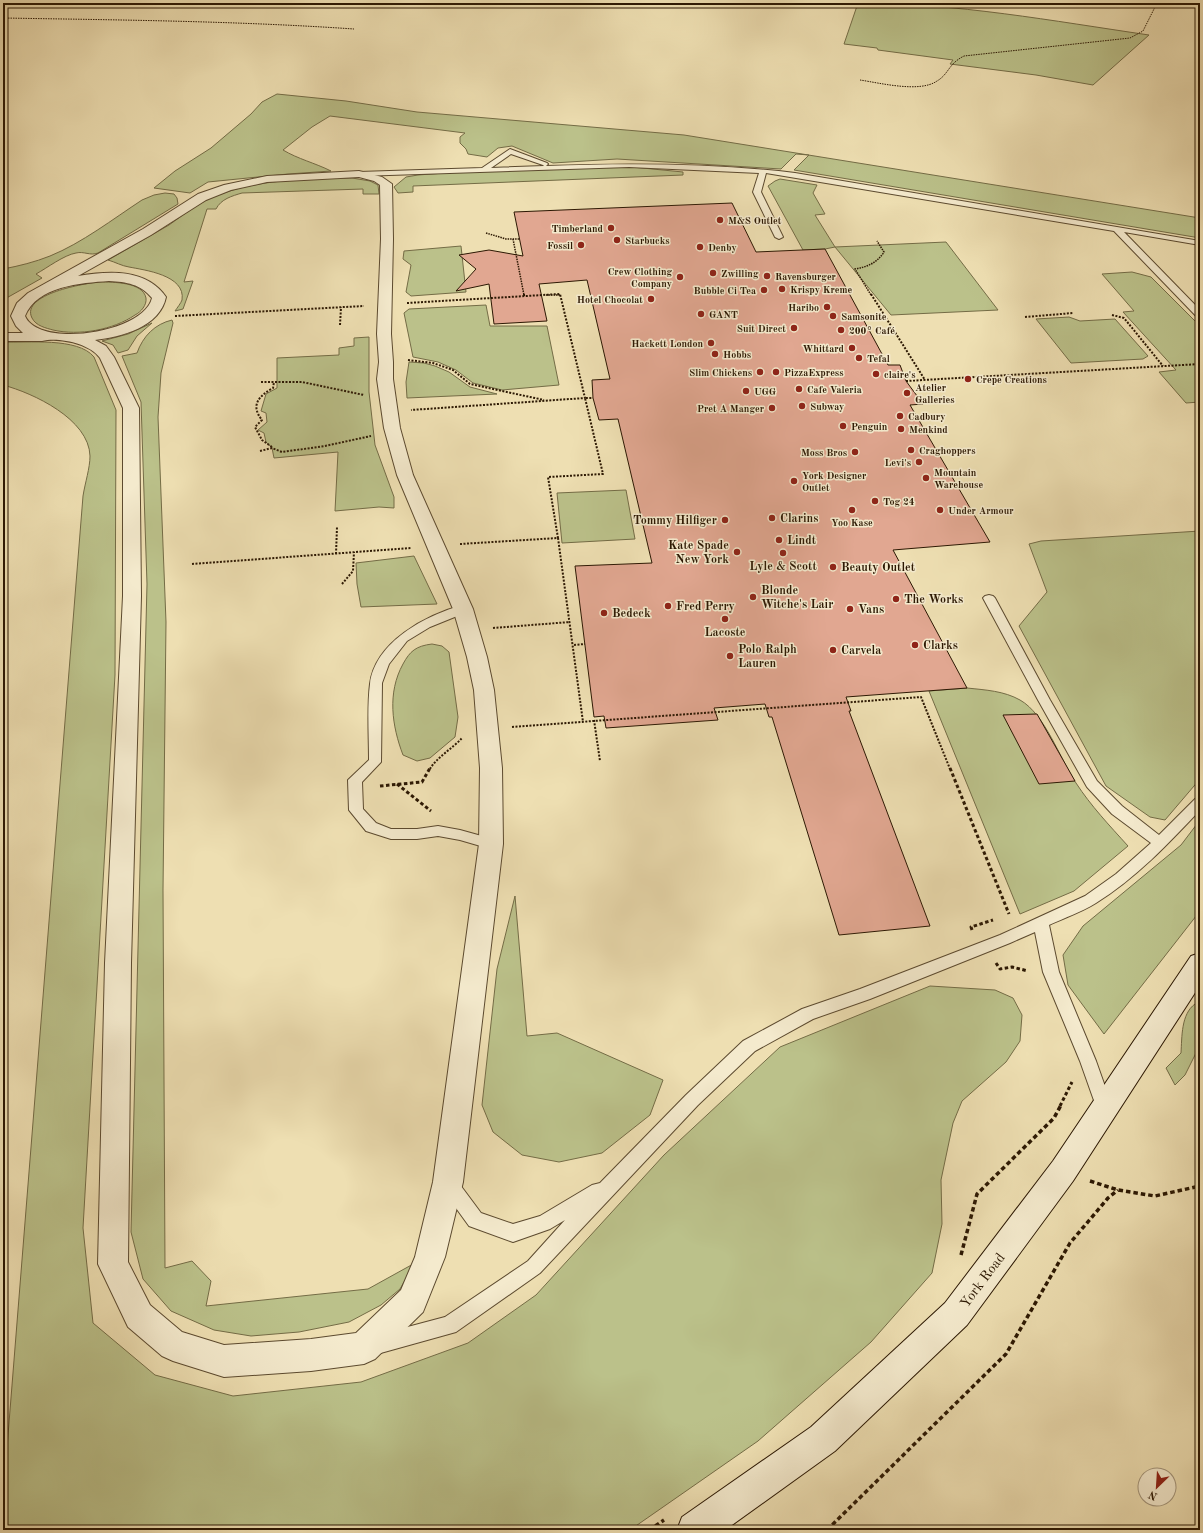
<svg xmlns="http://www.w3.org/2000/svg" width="1203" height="1533" font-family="'Old Standard TT',serif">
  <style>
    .green { fill: #bbc18a; stroke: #746c46 }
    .building { fill: #e1a791; stroke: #2c1803 }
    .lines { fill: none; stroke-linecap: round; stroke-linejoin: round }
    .service-casing { stroke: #5c4a2f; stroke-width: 2 }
    .minor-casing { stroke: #5c4a2f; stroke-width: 2 }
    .secondary-casing { stroke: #2c1803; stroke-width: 2 }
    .path-far4 { stroke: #2c1803; stroke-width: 1; stroke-dasharray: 1.5 1; stroke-linecap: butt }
    .path-far3 { stroke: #2c1803; stroke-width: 1.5; stroke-dasharray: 1.5 1; stroke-linecap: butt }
    .path-far2 { stroke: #2c1803; stroke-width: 2; stroke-dasharray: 2 1.5; stroke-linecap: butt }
    .path-far1 { stroke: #2c1803; stroke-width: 3; stroke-dasharray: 3.5 2.5; stroke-linecap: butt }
    .path { stroke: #2c1803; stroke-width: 3.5; stroke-dasharray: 4.5 3; stroke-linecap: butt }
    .service { fill: #f4eacd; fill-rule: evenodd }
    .minor { fill: #f4eacd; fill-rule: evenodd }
    .secondary { fill: #f4eacd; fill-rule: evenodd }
    .poi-dot { fill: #8f2418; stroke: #f4eacd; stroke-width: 1.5 }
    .labels { text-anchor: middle; stroke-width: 3; stroke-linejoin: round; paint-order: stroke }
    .far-poi-label { font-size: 10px; font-weight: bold; fill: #2c1803; stroke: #f4eacd; text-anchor: start }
    .poi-label { font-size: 12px; font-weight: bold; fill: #2c1803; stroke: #f4eacd; text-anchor: start }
    .near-street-label { font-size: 14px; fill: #2c1803; stroke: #f4eacd }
  </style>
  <rect width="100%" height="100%" fill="#eedfb2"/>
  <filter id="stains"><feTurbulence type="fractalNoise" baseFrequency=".005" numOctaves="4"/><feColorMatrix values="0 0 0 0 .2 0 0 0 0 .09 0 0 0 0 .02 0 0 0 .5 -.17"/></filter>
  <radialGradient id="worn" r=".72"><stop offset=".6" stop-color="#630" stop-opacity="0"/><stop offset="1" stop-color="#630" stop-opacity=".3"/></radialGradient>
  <g class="green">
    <path d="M858 3C956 3 1053 21 1149 35L1093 85 1036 75 950 64 953 60 878 50 877 48 844 44Z"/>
    <path d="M277 94 346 101 417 112 684 135 1200 218V238L794 170 809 155 796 154 781 169 617 159 553 163 512 146 498 148 487 157 468 154 466 149 460 143V137L465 133 330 116 312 127 283 150C298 159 315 163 331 171L288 174 208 182 190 193 154 188 175 171 211 148 251 114 262 102Z"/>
    <polygon points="622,166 683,172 683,175 413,186 413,192 398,193 394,187 406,177 418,175 458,172"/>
    <path d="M352 178 370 181 378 185 379 194H363V189L242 193C232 196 221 199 216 209H207L184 282 193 281 183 309 175 311C177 308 181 303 182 300 186 275 144 270 129 267 122 266 115 262 108 260 128 248 149 237 169 225 183 215 197 204 213 197 256 179 305 179 352 178Z"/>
    <polygon points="780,179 817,185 813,193 825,214 815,215 835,247 946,242 998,310 891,315 835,247 825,249 803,250 768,186 775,181"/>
    <path d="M165 193 174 194 177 198 178 204 98 253C90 256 84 251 76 253 64 255 47 268 36 274L42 278 3 300V269C19 266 35 262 50 256 82 243 113 219 142 200L154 195Z"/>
    <polygon points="461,246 466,292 411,296 406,292 411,265 403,259 404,251"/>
    <polygon points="1132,272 1151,277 1200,326 1200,402 1186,403 1159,372 1176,370 1123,312 1134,311 1102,274"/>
    <path d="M100 282C113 282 143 282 146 298 147 305 141 312 135 315 113 330 79 336 53 330 46 328 36 326 32 318 20 294 86 283 100 282Z"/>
    <polygon points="486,305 490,326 547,326 559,385 502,390 473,383 456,370 438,362 413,357 404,313 409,309"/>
    <polygon points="1069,317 1080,321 1115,319 1148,356 1143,359 1071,363 1036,319"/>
    <path d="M172 320 173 323 161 373 158 417 166 622 163 890 165 1268 192 1261 211 1281 206 1306 368 1289 415 1263 400 1289 381 1305 349 1322 299 1332 251 1336 214 1330 171 1311 143 1279 131 1232 147 584 141 402 122 356 137 353C143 336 155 324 172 320Z"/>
    <polygon points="152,323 137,336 128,350 118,353 113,345 102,341 128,334"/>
    <polygon points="369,337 369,392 375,445 394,497 394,508 379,507 335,511 338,452 274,458 272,448 266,442 264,433 258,430 267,422 266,413 261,411 266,394 277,388 277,358 339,355 339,348 354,346 354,338"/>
    <path d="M3 342C27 343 78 337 94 357L116 410 115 675 83 1228 93 1323 155 1375 233 1396 361 1382 468 1343 536 1295 664 1155 780 1047 930 986 995 990 1013 998 1022 1015 1020 1041 1006 1062 962 1101 953 1123 941 1180 942 1224 932 1273 871 1342 758 1441 630 1530H3V1498L83 496C85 483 90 468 90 456 89 419 33 393 3 385Z"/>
    <polygon points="409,362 424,363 435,366 449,372 470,387 497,394 407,398 406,382"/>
    <polygon points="626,490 635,539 562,543 557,493"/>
    <polygon points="1200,531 1200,779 1165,820 1150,817 1106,786 1019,626 1047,592 1029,544 1041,541"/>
    <polygon points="414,556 437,604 361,607 357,584 356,563"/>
    <path d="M432 644 442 646 449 652 458 717 455 737 430 758 417 761 403 755C392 726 387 693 403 664 410 651 416 646 432 644Z"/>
    <path d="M967 688C986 690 1004 691 1020 700 1045 714 1060 759 1076 783 1091 806 1109 825 1128 846L1074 891 1020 914 929 691Z"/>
    <polygon points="1200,820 1200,911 1104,1034 1068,985 1063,955 1083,926 1181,845"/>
    <polygon points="515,896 527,1036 557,1033 663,1080 650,1115 602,1153 559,1162 522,1155 493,1132 482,1105 497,969"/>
    <path d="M1195 1004 1200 1007V1045L1185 1075 1175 1085 1166 1068 1181 1053C1182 1037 1181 1014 1195 1004Z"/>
  </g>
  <g class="building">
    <polygon points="732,203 756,252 825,249 888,365 900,365 906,381 923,404 910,405 990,542 893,550 967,688 846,697 851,711 849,711 930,926 839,935 772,717 769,717 765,704 714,708 718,720 606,728 604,716 594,717 575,566 652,563 618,419 599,420 593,398 592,380 610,379 587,280 539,284 547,321 494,324 489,284 456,291 476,269 459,255 489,250 523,256 514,212"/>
    <polygon points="1037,714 1075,781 1039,784 1003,715"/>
  </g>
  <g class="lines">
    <defs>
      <g id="service">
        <path d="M510 149 547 163 548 164 546 166C629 163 713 163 795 173L1200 241V245L1124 232 1200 310V317H1197L1114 231 766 173 761 192 783 237 779 239 775 237 753 192 759 173 629 167 359 176 356 174 359 172 482 168ZM511 154 543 165 544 166 491 168Z"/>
        <path d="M989 595 993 596 995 598 1050 700 1097 781 1122 806 1159 835 1195 799 1200 797V810C1168 844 1136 878 1096 903 1082 912 1064 918 1049 925L1059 972 1096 1061 1113 1109 1111 1114 1105 1117 1099 1114 1097 1109 1080 1061 1043 972 1035 932 1010 943 870 999 813 1019 755 1051 698 1105 540 1273 456 1332 377 1354 370 1351 367 1344 370 1337 445 1317 528 1261 565 1220 550 1229 513 1242 469 1226 443 1190 440 1184 443 1178 449 1176 455 1178 481 1213 513 1224 540 1216 592 1185 600 1183 686 1095 743 1041 802 1009 860 989 1000 935 1085 896 1116 874 1151 843 1112 814 1087 787 1038 700 983 598 985 596Z"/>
        <path d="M463 605 467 606 469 609 467 612 430 627 407 641 389 664 382 683 381 762 362 782 363 809 376 823 391 829H417L438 826 460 830 496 840 498 844 496 848 491 849 460 840 438 836 417 839H391L366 831 349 810 348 780 369 760C369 736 367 707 370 684 375 642 426 615 463 605Z"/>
      </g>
      <path id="minor" d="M359 171 382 177 392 184 393 239 391 334 393 362V379L400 428 413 475 473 609 487 657 494 690 502 768 503 844 463 1182 445 1257 423 1312 375 1359 364 1364 311 1371 224 1377 173 1361 162 1356 128 1327 98 1264 105 963 123 596V408L100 358C89 343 58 337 42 341H3V333H23L16 326 11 316 17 303 28 293 143 229 198 194 224 185 267 176ZM359 177 374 181 380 185 381 239 377 334 379 362 377 379 384 428 397 475 453 609 467 657 474 690 480 768 479 844 433 1182 415 1257 401 1290 356 1333 311 1339 224 1345 182 1332 150 1305 128 1262 131 963 141 596 139 408 114 357 106 346 95 340C121 337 160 327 166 297 146 268 108 271 78 276L151 235 206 200 231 190 267 182ZM109 281C127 282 140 284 152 298 144 333 39 349 25 316 37 286 81 283 109 281Z"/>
      <polygon id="secondary" points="1200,953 1200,985 1073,1181 967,1325 835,1451 725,1530 677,1530 682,1517 811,1427 945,1303 1053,1161 1191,956"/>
    </defs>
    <use href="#service" class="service-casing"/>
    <use href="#minor" class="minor-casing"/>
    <use href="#secondary" class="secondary-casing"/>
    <g class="path-far4">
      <path d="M3 18C120 20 237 21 354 29"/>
      <path d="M860 80C880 83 920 93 937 81 949 74 948 64 964 56L1130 38 1143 31 1157 3"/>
    </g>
    <g class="path-far3">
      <polyline points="486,233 506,239 519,239"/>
      <polyline points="513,239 524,295"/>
      <polyline points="546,295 560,295"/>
      <path d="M871 295 855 269C867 267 877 263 884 252L877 241"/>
    </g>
    <g class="path-far2">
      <polyline points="524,294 524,296"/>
      <polyline points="871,294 925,380"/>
      <polyline points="407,303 560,294 585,398 411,410"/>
      <polyline points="1112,315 1124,318 1163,366"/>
      <polyline points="175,316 364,306"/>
      <polyline points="1025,317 1073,313"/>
      <polyline points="340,325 341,307"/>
      <polyline points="408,360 433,363 453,370 470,384 544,400"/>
      <polyline points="906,381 1200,364"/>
      <polyline points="261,382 302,382 364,395"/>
      <path d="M272 447 262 440 255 427 262 420C250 405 259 396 273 388L274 382"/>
      <polyline points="260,451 272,448 282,452 325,446 371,436"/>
      <polyline points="558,538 583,722"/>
      <polyline points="460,544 558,538 548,477 603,474 585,398 593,398"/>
      <polyline points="336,554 337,527"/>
      <polyline points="192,564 411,548"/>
      <polyline points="342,584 353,571 354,552"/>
      <polyline points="493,628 570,622"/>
      <polyline points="574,645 585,644"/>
      <polyline points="594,720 600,761"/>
      <polyline points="512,727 921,697 950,769"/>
      <path d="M430 769C436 758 453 748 462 738"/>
    </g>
    <g class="path-far1">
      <polyline points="950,768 1009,914"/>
      <polyline points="397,784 431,811"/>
      <polyline points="380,786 422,782 430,768"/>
      <polyline points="972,930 971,927 993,920"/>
      <polyline points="996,963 1000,969 1012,967 1028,971"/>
      <polyline points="1060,1106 1072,1082"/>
    </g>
    <g class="path">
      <polyline points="1090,1181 1118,1190 1155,1196 1200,1186"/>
      <polyline points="961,1255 977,1194 1054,1118 1061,1105"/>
      <polyline points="649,1530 664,1520"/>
      <polyline points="827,1530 1006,1354 1070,1243 1108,1198 1118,1190"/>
    </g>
    <use href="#service" class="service"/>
    <use href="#minor" class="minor"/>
    <use href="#secondary" class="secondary"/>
  </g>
  <g class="poi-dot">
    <circle cx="720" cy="220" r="4"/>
    <circle cx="611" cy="228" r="4"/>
    <circle cx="617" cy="240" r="4"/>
    <circle cx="581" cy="245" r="4"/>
    <circle cx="700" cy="247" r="4"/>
    <circle cx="713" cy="273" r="4"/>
    <circle cx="767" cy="276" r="4"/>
    <circle cx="680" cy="277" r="4"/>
    <circle cx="782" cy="289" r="4"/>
    <circle cx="764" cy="290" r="4"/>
    <circle cx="651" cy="299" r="4"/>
    <circle cx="827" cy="307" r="4"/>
    <circle cx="701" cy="314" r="4"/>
    <circle cx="833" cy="316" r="4"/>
    <circle cx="794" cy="328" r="4"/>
    <circle cx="841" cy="330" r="4"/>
    <circle cx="711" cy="343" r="4"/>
    <circle cx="852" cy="348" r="4"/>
    <circle cx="715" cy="354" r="4"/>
    <circle cx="859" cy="358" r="4"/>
    <circle cx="760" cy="372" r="4"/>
    <circle cx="776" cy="372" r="4"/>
    <circle cx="876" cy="374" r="4"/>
    <circle cx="968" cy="379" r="4"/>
    <circle cx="799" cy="389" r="4"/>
    <circle cx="746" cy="391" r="4"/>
    <circle cx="907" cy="393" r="4"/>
    <circle cx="802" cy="406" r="4"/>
    <circle cx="772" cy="408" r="4"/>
    <circle cx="900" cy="416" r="4"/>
    <circle cx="843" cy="426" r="4"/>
    <circle cx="901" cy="429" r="4"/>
    <circle cx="911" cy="450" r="4"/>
    <circle cx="855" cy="452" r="4"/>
    <circle cx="919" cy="462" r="4"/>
    <circle cx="926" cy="478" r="4"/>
    <circle cx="794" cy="481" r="4"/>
    <circle cx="875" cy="501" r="4"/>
    <circle cx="852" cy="510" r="4"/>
    <circle cx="940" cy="510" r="4"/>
    <circle cx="772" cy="518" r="4"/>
    <circle cx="725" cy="520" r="4"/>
    <circle cx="779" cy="540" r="4"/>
    <circle cx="737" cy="552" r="4"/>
    <circle cx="783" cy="553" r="4"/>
    <circle cx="833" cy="567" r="4"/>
    <circle cx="753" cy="597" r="4"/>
    <circle cx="896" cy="599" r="4"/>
    <circle cx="668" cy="606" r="4"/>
    <circle cx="850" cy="609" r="4"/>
    <circle cx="604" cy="613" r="4"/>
    <circle cx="725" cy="619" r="4"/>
    <circle cx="915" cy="645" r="4"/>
    <circle cx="833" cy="650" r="4"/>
    <circle cx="730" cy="656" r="4"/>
  </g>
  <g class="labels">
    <g class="far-poi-label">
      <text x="728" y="224">M&amp;S Outlet</text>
      <text x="603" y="232" text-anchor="end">Timberland</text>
      <text x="625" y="244">Starbucks</text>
      <text x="573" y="249" text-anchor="end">Fossil</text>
      <text x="708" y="251">Denby</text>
      <text x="672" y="275" text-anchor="end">Crew Clothing<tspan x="672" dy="12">Company</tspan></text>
      <text x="721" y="277">Zwilling</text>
      <text x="775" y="280">Ravensburger</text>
      <text x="790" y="293">Krispy Kreme</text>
      <text x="756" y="294" text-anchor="end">Bubble Ci Tea</text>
      <text x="643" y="303" text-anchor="end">Hotel Chocolat</text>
      <text x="819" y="311" text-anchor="end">Haribo</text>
      <text x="709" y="318">GANT</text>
      <text x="841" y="320">Samsonite</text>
      <text x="786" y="332" text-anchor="end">Suit Direct</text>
      <text x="849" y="334">200° Café</text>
      <text x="703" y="347" text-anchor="end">Hackett London</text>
      <text x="844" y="352" text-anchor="end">Whittard</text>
      <text x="723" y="358">Hobbs</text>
      <text x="867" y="362">Tefal</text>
      <text x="752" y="376" text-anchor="end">Slim Chickens</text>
      <text x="784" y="376">PizzaExpress</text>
      <text x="884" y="378">claire's</text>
      <text x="976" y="383">Crepe Creations</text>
      <text x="915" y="391">Atelier<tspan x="915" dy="12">Galleries</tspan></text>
      <text x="807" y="393">Cafe Valeria</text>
      <text x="754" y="395">UGG</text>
      <text x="810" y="410">Subway</text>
      <text x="764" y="412" text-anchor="end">Pret A Manger</text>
      <text x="908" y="420">Cadbury</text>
      <text x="851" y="430">Penguin</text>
      <text x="909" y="433">Menkind</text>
      <text x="919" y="454">Craghoppers</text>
      <text x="847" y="456" text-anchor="end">Moss Bros</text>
      <text x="911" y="466" text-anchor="end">Levi's</text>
      <text x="934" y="476">Mountain<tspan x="934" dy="12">Warehouse</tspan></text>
      <text x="802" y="479">York Designer<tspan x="802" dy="12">Outlet</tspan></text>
      <text x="883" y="505">Tog 24</text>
      <text x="948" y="514">Under Armour</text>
      <text x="852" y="526" text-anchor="middle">Yoo Kase</text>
    </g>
    <g class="poi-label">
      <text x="780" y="522">Clarins</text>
      <text x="717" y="524" text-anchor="end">Tommy Hilfiger</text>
      <text x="787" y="544">Lindt</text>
      <text x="729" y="549" text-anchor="end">Kate Spade<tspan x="729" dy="14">New York</tspan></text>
      <text x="783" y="570" text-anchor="middle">Lyle &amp; Scott</text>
      <text x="841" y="571">Beauty Outlet</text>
      <text x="761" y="594">Blonde<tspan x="761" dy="14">Witche's Lair</tspan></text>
      <text x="904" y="603">The Works</text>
      <text x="676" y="610">Fred Perry</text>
      <text x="858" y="613">Vans</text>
      <text x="612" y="617">Bedeck</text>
      <text x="725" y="636" text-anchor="middle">Lacoste</text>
      <text x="923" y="649">Clarks</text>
      <text x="738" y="653">Polo Ralph<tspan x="738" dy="14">Lauren</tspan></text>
      <text x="841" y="654">Carvela</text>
    </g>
    <g class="near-street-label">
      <text transform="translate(982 1280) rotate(-53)" y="5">York Road</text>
    </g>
  </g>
  <rect width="1203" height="1533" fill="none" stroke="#eedfb2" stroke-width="16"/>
  <rect x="4" y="4" width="1195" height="1525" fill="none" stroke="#2c1803" stroke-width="2"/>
  <rect x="8" y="8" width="1187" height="1517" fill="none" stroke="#2c1803"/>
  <g transform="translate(1157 1487) rotate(205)"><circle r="19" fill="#f4eacd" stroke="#a4967c"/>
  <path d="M0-3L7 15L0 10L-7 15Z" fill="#8f2418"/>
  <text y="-6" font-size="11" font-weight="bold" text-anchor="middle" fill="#2c1803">N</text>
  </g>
  <rect width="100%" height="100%" filter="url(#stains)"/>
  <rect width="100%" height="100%" fill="url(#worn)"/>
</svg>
